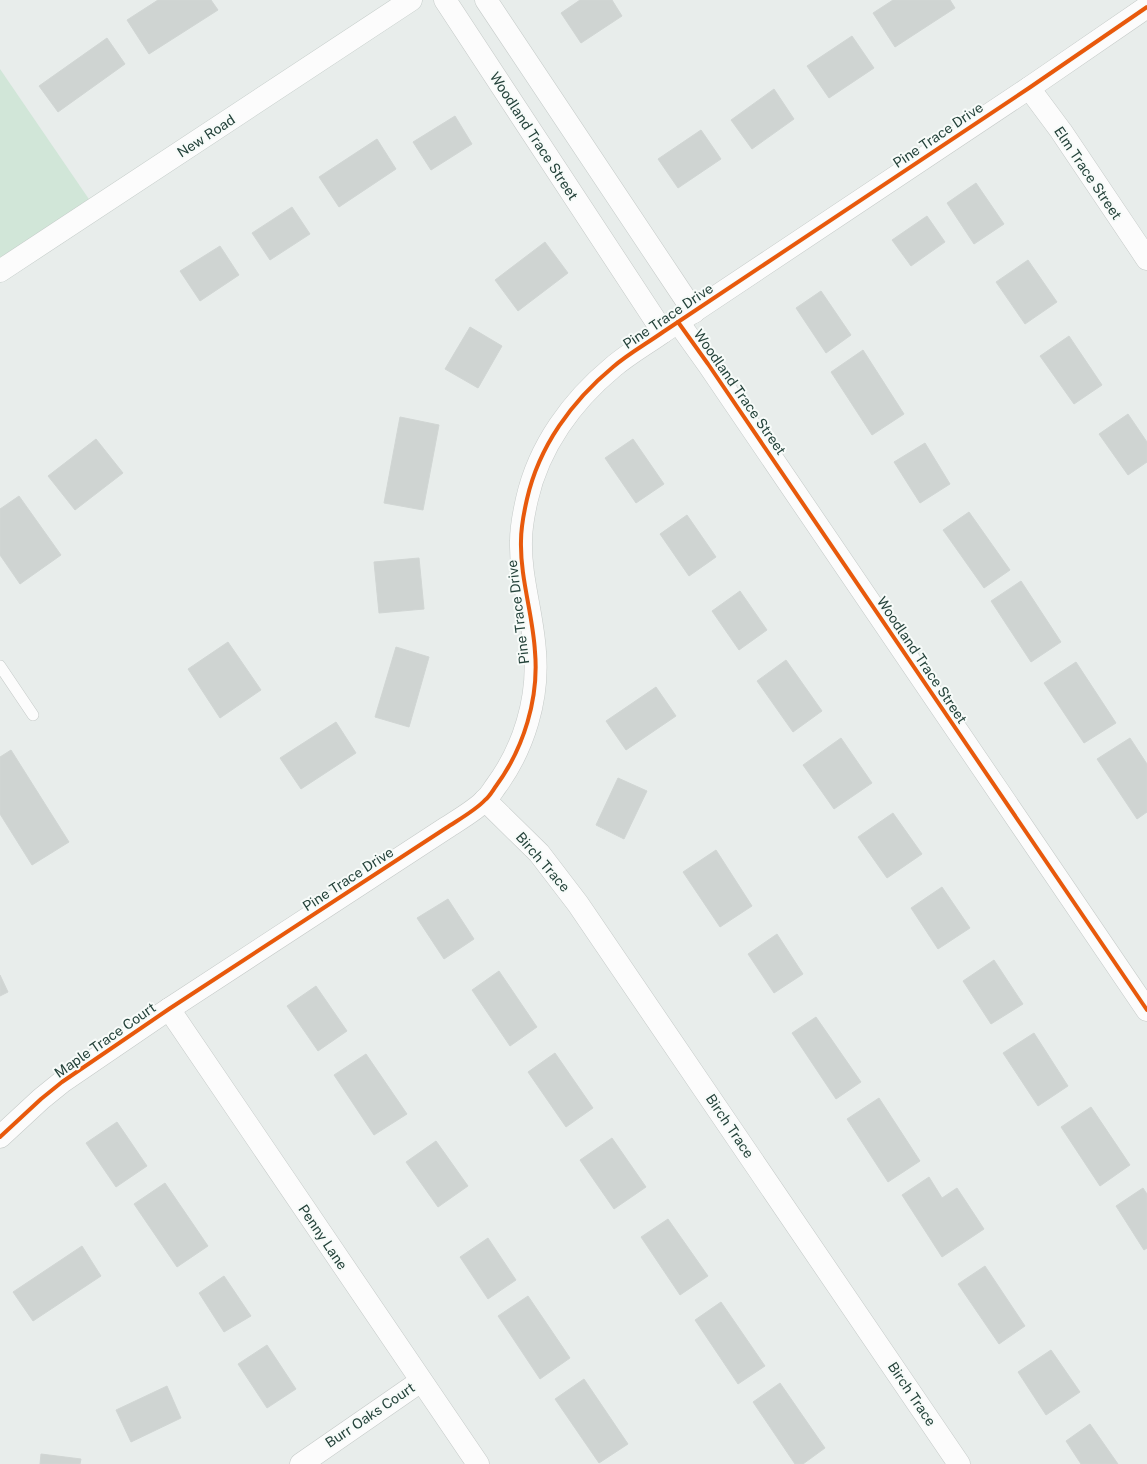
<svg xmlns="http://www.w3.org/2000/svg" width="1147" height="1464" font-family="'Public Sans',sans-serif">
  <style>
    .green { fill: #d1e6d8 }
    .building { fill: #cfd4d2; stroke: #d1d6d4 }
    .lines { fill: none; stroke-linecap: round; stroke-linejoin: round }
    .lane-casing { stroke: #c5cac8; stroke-width: 12 }
    .street-casing { stroke: #c5cac8; stroke-width: 23 }
    .secondary-casing { stroke: #c3cbc8; stroke-width: 23 }
    .lane { stroke: #fcfcfc; stroke-width: 11 }
    .street { stroke: #fcfcfc; stroke-width: 22 }
    .secondary { stroke: #fcfcfc; stroke-width: 22 }
    .cycleway-casing { stroke: #f7fbf9; stroke-width: 6 }
    .cycleway { stroke: #e8590c; stroke-width: 4 }
    .labels { text-anchor: middle; stroke-width: 4; stroke-linejoin: round; paint-order: stroke }
    .street-label { font-size: 14px; fill: #24423a; stroke: #f7fbf9 }
  </style>
  <rect width="100%" height="100%" fill="#e8edeb"/>
  <polygon class="green" points="0,69 95,208 0,271"/>
  <g class="building">
    <polygon points="158,0 211,0 218,10 149,54 127,20"/>
    <polygon points="580,0 612,0 622,16 581,43 561,13"/>
    <polygon points="893,0 950,0 955,8 895,47 873,13"/>
    <polygon points="852,36 874,68 829,98 807,66"/>
    <polygon points="107,38 125,64 58,112 39,86"/>
    <polygon points="774,89 794,119 752,149 731,120"/>
    <polygon points="455,116 472,144 431,170 413,142"/>
    <polygon points="701,130 721,159 678,188 658,159"/>
    <polygon points="377,139 396,169 339,207 319,177"/>
    <polygon points="976,183 1004,224 974,244 947,203"/>
    <polygon points="292,207 310,234 270,260 252,233"/>
    <polygon points="927,216 945,242 911,266 892,240"/>
    <polygon points="545,242 568,273 518,311 495,280"/>
    <polygon points="220,246 239,275 200,301 180,271"/>
    <polygon points="1028,260 1057,302 1025,324 996,282"/>
    <polygon points="821,291 851,335 826,353 796,308"/>
    <polygon points="470,327 502,346 478,388 445,369"/>
    <polygon points="1069,336 1102,385 1074,404 1040,356"/>
    <polygon points="863,350 904,414 872,435 831,372"/>
    <polygon points="1128,414 1147,442 1147,462 1128,475 1099,434"/>
    <polygon points="400,417 439,425 423,510 384,503"/>
    <polygon points="96,439 123,473 75,510 48,476"/>
    <polygon points="633,439 664,484 636,503 605,458"/>
    <polygon points="925,443 950,484 920,503 894,462"/>
    <polygon points="19,496 61,555 20,584 0,555 0,509"/>
    <polygon points="969,512 1010,570 984,588 943,530"/>
    <polygon points="687,515 716,557 689,576 660,534"/>
    <polygon points="419,558 424,609 379,613 374,562"/>
    <polygon points="1021,581 1061,642 1031,662 991,601"/>
    <polygon points="740,591 767,630 739,650 712,611"/>
    <polygon points="228,642 261,690 220,718 188,669"/>
    <polygon points="396,647 429,657 409,727 375,717"/>
    <polygon points="786,660 822,711 793,732 757,681"/>
    <polygon points="1076,662 1116,723 1084,743 1044,683"/>
    <polygon points="656,687 676,716 626,750 606,721"/>
    <polygon points="336,722 356,753 301,789 280,758"/>
    <polygon points="841,738 872,783 834,809 803,765"/>
    <polygon points="1130,738 1147,764 1147,812 1137,819 1097,759"/>
    <polygon points="11,750 69,842 32,865 0,814 0,757"/>
    <polygon points="618,778 647,791 624,839 596,825"/>
    <polygon points="893,813 922,854 887,878 858,837"/>
    <polygon points="716,850 752,906 720,927 683,872"/>
    <polygon points="942,887 970,928 938,949 911,908"/>
    <polygon points="448,899 474,939 444,959 417,918"/>
    <polygon points="777,934 803,974 774,993 748,954"/>
    <polygon points="994,960 1023,1004 991,1024 963,981"/>
    <polygon points="499,971 537,1027 510,1046 472,990"/>
    <polygon points="0,975 8,992 0,996"/>
    <polygon points="316,986 347,1031 318,1051 287,1006"/>
    <polygon points="816,1017 861,1082 836,1099 792,1033"/>
    <polygon points="1034,1033 1068,1086 1038,1106 1003,1053"/>
    <polygon points="555,1053 593,1108 566,1127 528,1072"/>
    <polygon points="366,1054 407,1114 374,1135 334,1075"/>
    <polygon points="879,1098 920,1161 888,1182 847,1119"/>
    <polygon points="1091,1107 1130,1165 1100,1186 1061,1127"/>
    <polygon points="117,1122 147,1166 116,1187 86,1143"/>
    <polygon points="612,1138 646,1187 614,1209 580,1160"/>
    <polygon points="436,1141 468,1186 438,1207 406,1162"/>
    <polygon points="929,1177 942,1198 957,1188 984,1229 942,1257 902,1195"/>
    <polygon points="165,1183 208,1246 177,1267 134,1204"/>
    <polygon points="1143,1188 1147,1194 1147,1248 1144,1250 1116,1206"/>
    <polygon points="668,1219 708,1276 680,1295 641,1237"/>
    <polygon points="488,1238 516,1280 488,1299 460,1257"/>
    <polygon points="82,1246 101,1276 33,1321 13,1292"/>
    <polygon points="985,1266 1025,1326 999,1344 958,1284"/>
    <polygon points="224,1276 251,1316 224,1332 199,1293"/>
    <polygon points="528,1296 570,1358 540,1379 498,1316"/>
    <polygon points="721,1302 765,1366 738,1384 695,1320"/>
    <polygon points="267,1345 296,1389 267,1408 238,1364"/>
    <polygon points="1051,1350 1080,1392 1046,1415 1018,1372"/>
    <polygon points="584,1379 628,1444 599,1463 555,1399"/>
    <polygon points="780,1383 825,1448 803,1464 795,1464 753,1402"/>
    <polygon points="167,1386 181,1418 131,1442 116,1410"/>
    <polygon points="1090,1424 1118,1464 1081,1464 1066,1441"/>
    <polygon points="41,1454 81,1459 80,1464 40,1464"/>
  </g>
  <g class="lines">
    <defs>
      <polyline id="lane" points="0,666 33,715"/>
      <g id="street">
        <polyline points="445,0 663,332"/>
        <polyline points="486,0 694,312"/>
        <polyline points="1029,88 1061,131 1147,259"/>
        <polyline points="678,322 708,364 1147,1010"/>
        <polyline points="485,800 539,853 578,904 959,1464"/>
        <polyline points="169,1009 478,1464"/>
        <path d="M0 1137 41 1099 62 1082 169 1009 446 828C458 820 476 810 485 800 490 796 493 790 496 786 524 748 539 698 535 652 533 615 520 578 521 541 521 527 524 512 527 499 539 446 572 401 613 367 628 354 646 344 663 332L1029 88 1147 7"/>
        <polyline points="301,1464 421,1381"/>
      </g>
      <polyline id="secondary" points="0,271 411,0"/>
    </defs>
    <use href="#lane" class="lane-casing"/>
    <use href="#street" class="street-casing"/>
    <use href="#secondary" class="secondary-casing"/>
    <use href="#lane" class="lane"/>
    <use href="#street" class="street"/>
    <use href="#secondary" class="secondary"/>
    <defs>
      <g id="cycleway">
        <polyline points="678,322 708,364 1147,1010"/>
        <path d="M0 1137 41 1099 62 1082 169 1009 446 828C458 820 476 810 485 800 490 796 493 790 496 786 524 748 539 698 535 652 533 615 520 578 521 541 521 527 524 512 527 499 539 446 572 401 613 367 628 354 646 344 663 332L1029 88 1147 7"/>
      </g>
    </defs>
    <use href="#cycleway" class="cycleway-casing"/>
    <use href="#cycleway" class="cycleway"/>
  </g>
  <g class="labels">
    <g class="street-label">
      <text transform="translate(938 135) rotate(-34)" y="5">Pine Trace Drive</text>
      <text transform="translate(206 136) rotate(-33)" y="5">New Road</text>
      <text transform="translate(534 136) rotate(57)" y="5">Woodland Trace Street</text>
      <text transform="translate(1088 173) rotate(56)" y="5">Elm Trace Street</text>
      <text transform="translate(668 316) rotate(-34)" y="5">Pine Trace Drive</text>
      <text transform="translate(740 392) rotate(55)" y="5">Woodland Trace Street</text>
      <text transform="translate(518 612) rotate(-97)" y="5">Pine Trace Drive</text>
      <text transform="translate(922 660) rotate(56)" y="5">Woodland Trace Street</text>
      <text transform="translate(543 862) rotate(49)" y="5">Birch Trace</text>
      <text transform="translate(348 879) rotate(-33)" y="5">Pine Trace Drive</text>
      <text transform="translate(105 1040) rotate(-35)" y="5">Maple Trace Court</text>
      <text transform="translate(730 1126) rotate(56)" y="5">Birch Trace</text>
      <text transform="translate(323 1237) rotate(56)" y="5">Penny Lane</text>
      <text transform="translate(912 1394) rotate(56)" y="5">Birch Trace</text>
      <text transform="translate(370 1415) rotate(-34)" y="5">Burr Oaks Court</text>
    </g>
  </g>
</svg>
